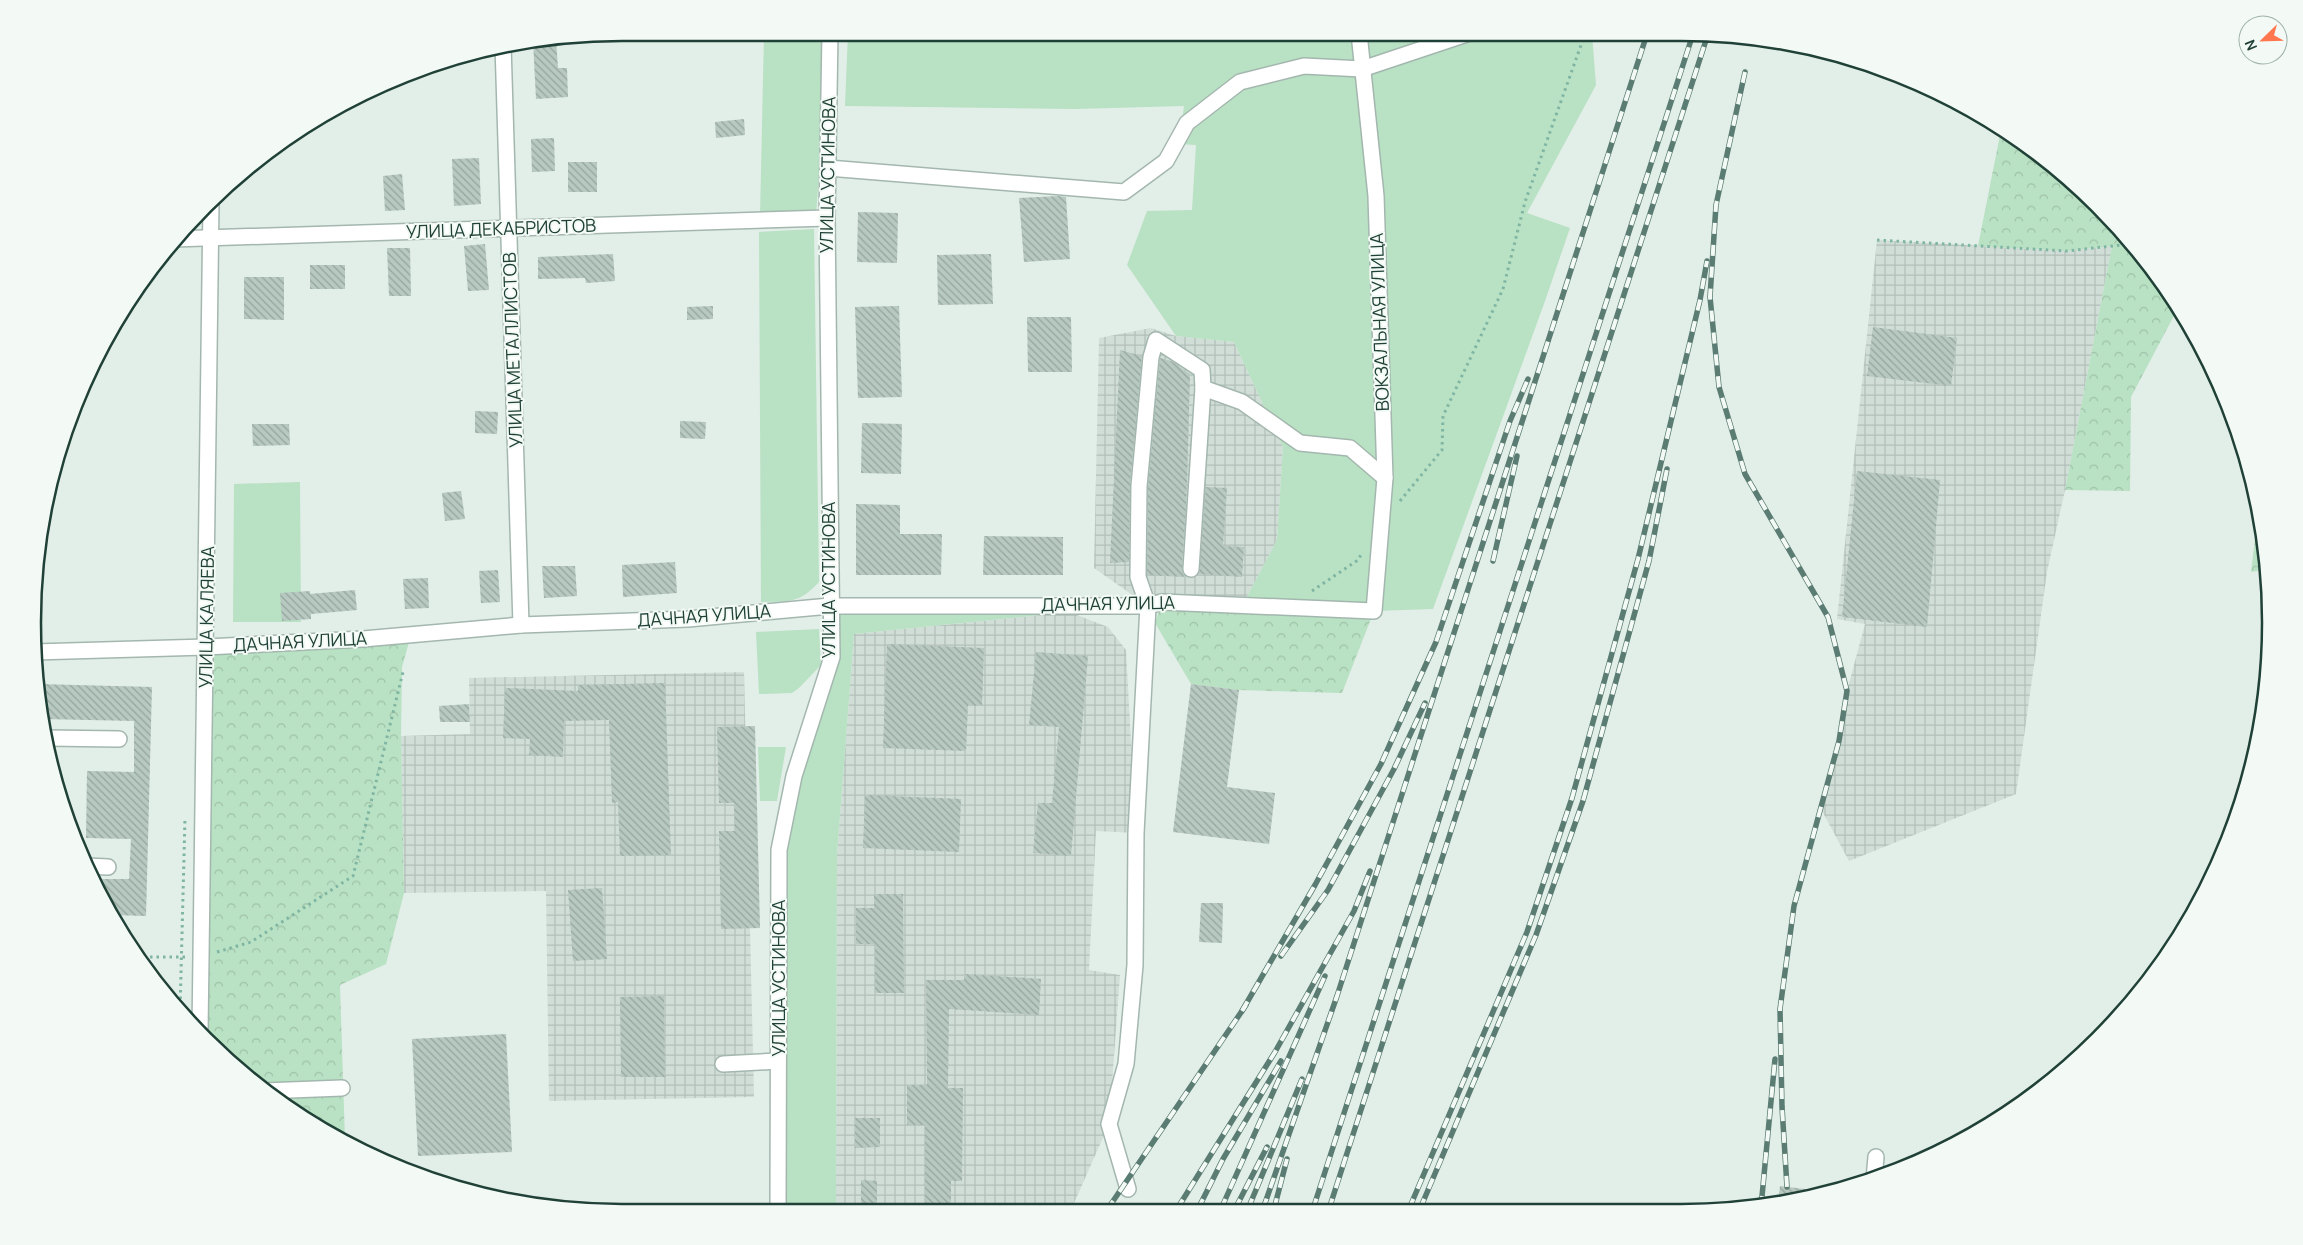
<svg xmlns="http://www.w3.org/2000/svg" width="2303" height="1245" font-family="Manrope,sans-serif">
  <style>
    .industrial { fill: url(#industrial-grid) }
    .green { fill: #b9e1c3 }
    .forest { fill: url(#forest-crowns) }
    .building { fill: url(#building-back-hatch) }
    .lines { fill: none; stroke-linecap: round; stroke-linejoin: round }
    .minor-casing { stroke: #a4b7af; stroke-width: 18 }
    .path { stroke: #7fb5a3; stroke-width: 3; stroke-dasharray: 2.5 4; stroke-linecap: butt }
    .minor { stroke: #fff; stroke-width: 15 }
    .rail-casing { stroke: #5a7c72; stroke-width: 5.5 }
    .rail { stroke: #f3faf6; stroke-width: 4; stroke-dasharray: 11; stroke-linecap: butt }
    .labels { text-anchor: middle; stroke-width: 4; stroke-linejoin: round; paint-order: stroke }
    .street-label { font-size: 18px; fill: #204137; stroke: #f3faf6 }
    .rim { fill: none; stroke: #204137; stroke-width: 2.5 }
  </style>
  <defs>
    <pattern id="industrial-grid" width="8" height="8" patternUnits="userSpaceOnUse" patternTransform="scale(1.25)"><rect width="8" height="8" fill="#d0ded7"/><path d="M0 4h8M4 0v8" fill="none" stroke="#b2c0b9"/></pattern>
    <pattern id="forest-crowns" width="20" height="18" patternUnits="userSpaceOnUse" patternTransform="scale(1.25)"><rect width="20" height="18" fill="#b9e1c3"/><path d="M2 6a3 3 0 1 1 6 0M12 15a3 3 0 1 1 6 0" fill="none" stroke="#9fc2a8"/></pattern>
    <pattern id="building-back-hatch" width="6" height="6" patternUnits="userSpaceOnUse" patternTransform="scale(1.25)"><rect width="6" height="6" fill="#b7c9c1"/><path d="M-1 5l2 2M0 0l6 6M5-1l2 2" fill="none" stroke="#94a59e"/></pattern>
  </defs>
  <rect width="100%" height="100%" fill="#e2eee8"/>
  <g class="industrial">
    <polygon points="1877,240 2067,251 2112,246 2065,490 2047,572 2016,794 1849,861 1820,807 1839,741 1847,691 1865,624 1837,619"/>
    <polygon points="1151,328 1176,336 1234,342 1283,447 1277,540 1242,606 1148,606 1094,568 1099,338"/>
    <polygon points="1069,612 1108,627 1126,650 1136,833 1096,831 1089,970 1120,975 1109,1124 1071,1210 836,1210 837,854 854,634"/>
    <polygon points="744,672 754,1097 549,1101 546,891 404,893 401,736 470,734 469,678"/>
  </g>
  <g class="green">
    <polygon points="764,33 824,33 824,108 816,215 760,216"/>
    <polygon points="848,33 1592,34 1596,85 1527,213 1570,228 1545,301 1433,609 1374,611 1242,606 1277,540 1283,447 1234,342 1176,336 1127,265 1147,211 1192,210 1196,145 1179,144 1184,106 1075,109 845,106"/>
    <path d="M814 229 819 582C799 604 789 601 761 602L759 232Z"/>
    <polygon points="300,482 301,622 233,622 234,484"/>
    <polygon points="834,610 1069,612 854,634 837,854 836,1210 778,1211 779,850 832,657"/>
    <polygon points="819,629 821,665 799,688 792,693 759,694 756,632"/>
    <polygon points="758,747 786,747 777,801 760,801"/>
  </g>
  <g class="forest">
    <polygon points="2001,130 2069,179 2148,263 2177,310 2131,397 2130,491 2065,490 2112,246 2067,251 1978,246"/>
    <polygon points="2258,515 2267,569 2251,572"/>
    <polygon points="1162,602 1374,611 1342,693 1239,690 1191,684 1155,623"/>
    <path d="M411 635 402 667 401 736 404 893 386 964 340 985 345 1141C289 1117 244 1073 200 1032L206 647Z"/>
  </g>
  <g class="building">
    <polygon points="556,39 558,68 567,68 568,97 536,99 533,41"/>
    <polygon points="744,119 745,135 716,138 715,122"/>
    <polygon points="554,138 555,171 532,172 531,139"/>
    <polygon points="479,158 481,204 454,206 452,159"/>
    <rect x="568" y="162" width="29" height="30"/>
    <polygon points="402,174 405,210 385,211 383,176"/>
    <polygon points="1059,196 1066,197 1070,259 1024,262 1019,198"/>
    <polygon points="858,212 898,213 897,263 857,262"/>
    <polygon points="485,244 489,290 468,291 464,246"/>
    <polygon points="387,248 410,248 411,296 389,296"/>
    <polygon points="613,254 615,281 586,283 585,278 538,279 538,257"/>
    <polygon points="991,254 993,304 938,305 937,255"/>
    <rect x="310" y="265" width="35" height="24"/>
    <polygon points="244,277 284,277 284,320 244,319"/>
    <polygon points="713,306 713,319 687,320 687,307"/>
    <polygon points="899,306 902,397 858,398 855,307"/>
    <polygon points="1027,317 1071,317 1072,372 1028,372"/>
    <polygon points="1873,327 1957,338 1951,386 1867,376"/>
    <polygon points="1120,350 1142,356 1130,485 1129,562 1110,563"/>
    <polygon points="1160,358 1171,361 1190,374 1187,485 1182,568 1184,577 1147,575 1148,486"/>
    <polygon points="475,411 498,412 497,434 475,433"/>
    <polygon points="680,421 706,422 705,439 680,438"/>
    <polygon points="862,423 902,424 901,474 861,473"/>
    <polygon points="252,424 289,424 290,445 253,446"/>
    <polygon points="1857,471 1940,480 1927,627 1842,617"/>
    <polygon points="1206,487 1227,488 1223,546 1244,547 1242,577 1199,574"/>
    <polygon points="461,491 465,519 445,521 442,493"/>
    <polygon points="856,504 900,505 900,534 942,534 941,575 856,575"/>
    <polygon points="984,536 1063,537 1063,575 983,575"/>
    <polygon points="675,562 677,593 623,597 622,565"/>
    <polygon points="542,566 575,566 577,596 544,598"/>
    <polygon points="498,570 500,602 481,603 479,571"/>
    <polygon points="428,578 429,608 405,609 403,579"/>
    <polygon points="355,590 357,610 311,614 311,619 282,621 280,593 310,591 310,594"/>
    <polygon points="887,644 984,648 982,706 968,705 966,751 883,748"/>
    <polygon points="1036,652 1088,656 1071,856 1033,853 1038,803 1052,803 1059,727 1029,725"/>
    <polygon points="665,683 671,855 620,856 618,802 612,803 609,720 564,721 563,757 529,755 530,739 503,738 505,688 578,691 578,685"/>
    <polygon points="38,684 152,687 146,916 113,915 94,879 129,879 131,839 86,838 87,771 134,772 134,721 43,719"/>
    <polygon points="1191,684 1239,690 1227,787 1275,793 1269,844 1173,832"/>
    <polygon points="469,704 470,722 440,722 439,706"/>
    <polygon points="755,726 760,928 721,929 719,831 735,831 734,803 719,803 717,727"/>
    <polygon points="865,795 961,799 959,852 863,848"/>
    <polygon points="602,888 607,959 573,961 568,890"/>
    <polygon points="874,894 903,894 904,993 875,993 875,944 856,944 856,908 874,908"/>
    <polygon points="1201,903 1223,903 1222,943 1199,942"/>
    <polygon points="965,974 1041,979 1039,1015 949,1009 948,1088 963,1088 962,1181 951,1181 951,1210 925,1210 925,1125 907,1125 907,1085 927,1085 926,980 964,980"/>
    <polygon points="664,996 665,1077 621,1077 620,997"/>
    <polygon points="506,1034 512,1152 418,1156 412,1039"/>
    <polygon points="855,1118 880,1118 880,1147 855,1148"/>
    <polygon points="861,1180 877,1181 877,1210 861,1210"/>
    <polygon points="1780,1186 1821,1191 1821,1193 1778,1203"/>
  </g>
  <g class="lines">
    <defs>
      <g id="minor">
        <polyline points="503,45 521,625"/>
        <polyline points="828,168 1124,192 1166,161 1187,123 1240,82 1304,66 1362,69 1470,33"/>
        <polyline points="174,239 827,218"/>
        <polyline points="1191,569 1203,388"/>
        <polyline points="34,652 206,647 363,639 521,625 688,619 830,606 1148,606 1162,602 1374,611 1385,478 1376,196 1359,33"/>
        <polyline points="46,738 119,739"/>
        <polyline points="87,866 108,867"/>
        <polyline points="200,1032 211,203"/>
        <polyline points="723,1064 778,1061"/>
        <polyline points="264,1091 342,1088"/>
        <polyline points="1874,1179 1876,1157"/>
        <polyline points="1128,1189 1109,1124 1126,1064 1135,965 1136,833 1148,606 1138,577 1139,486 1151,357 1156,340 1202,370 1203,388 1242,402 1300,443 1350,448 1385,478"/>
        <polyline points="778,1211 779,850 794,776 832,657 827,218 830,33"/>
      </g>
    </defs>
    <use href="#minor" class="minor-casing"/>
    <g class="path">
      <polyline points="1877,240 2067,251 2130,244"/>
      <polyline points="1400,501 1442,450 1443,416 1503,289 1525,202 1585,34"/>
      <polyline points="1312,591 1358,560 1362,553"/>
      <polyline points="217,952 251,942 353,876 403,672"/>
      <polyline points="137,957 186,957"/>
      <polyline points="180,1012 185,818"/>
    </g>
    <use href="#minor" class="minor"/>
    <defs>
      <g id="rail">
        <polyline points="1745,72 1716,205 1710,297 1719,387 1745,474 1828,617 1847,691 1839,741 1794,906 1780,1009 1782,1107 1787,1187"/>
        <polyline points="1493,561 1517,456"/>
        <polyline points="1281,956 1328,890 1394,769 1425,703"/>
        <polyline points="1242,1011 1315,885 1381,764 1436,642 1510,421 1528,379"/>
        <polyline points="1761,1207 1775,1059"/>
        <polyline points="1177,1209 1275,1052 1354,911 1370,871"/>
        <polyline points="1198,1209 1223,1159 1281,1061"/>
        <polyline points="1221,1209 1325,976"/>
        <polyline points="1235,1209 1267,1147"/>
        <polyline points="1248,1209 1302,1079"/>
        <polyline points="1263,1209 1337,996 1647,34"/>
        <polyline points="1274,1209 1287,1159"/>
        <polyline points="1313,1209 1693,34"/>
        <polyline points="1329,1209 1708,34"/>
        <polyline points="1409,1209 1527,932 1572,798 1638,559 1700,300 1707,261"/>
        <polyline points="1420,1209 1536,935 1583,801 1649,561 1667,469"/>
        <polyline points="1107,1210 1246,1005"/>
      </g>
    </defs>
    <use href="#rail" class="rail-casing"/>
    <use href="#rail" class="rail"/>
  </g>
  <g class="labels">
    <g class="street-label">
      <text transform="translate(828 175) rotate(-89)" y="6">УЛИЦА УСТИНОВА</text>
      <text transform="translate(501 229) rotate(-2)" y="6">УЛИЦА ДЕКАБРИСТОВ</text>
      <text transform="translate(1380 322) rotate(-92)" y="6">ВОКЗАЛЬНАЯ УЛИЦА</text>
      <text transform="translate(513 350) rotate(-92)" y="6">УЛИЦА МЕТАЛЛИСТОВ</text>
      <text transform="translate(829 580) rotate(-90)" y="6">УЛИЦА УСТИНОВА</text>
      <text transform="translate(1108 604) rotate(-1)" y="6">ДАЧНАЯ УЛИЦА</text>
      <text transform="translate(704 616) rotate(-4)" y="6">ДАЧНАЯ УЛИЦА</text>
      <text transform="translate(207 617) rotate(-89)" y="6">УЛИЦА КАЛЯЕВА</text>
      <text transform="translate(300 642) rotate(-3)" y="6">ДАЧНАЯ УЛИЦА</text>
      <text transform="translate(779 978) rotate(-90)" y="6">УЛИЦА УСТИНОВА</text>
    </g>
  </g>
  <path d="M0 0H2303V1245H0ZM622 41H1681A581 581 0 0 1 2262 622V623A581 581 0 0 1 1681 1204H622A581 581 0 0 1 41 623V622A581 581 0 0 1 622 41Z" fill="#f3faf6" fill-rule="evenodd"/>
  <path class="rim" d="M622 41H1681A581 581 0 0 1 2262 622V623A581 581 0 0 1 1681 1204H622A581 581 0 0 1 41 623V622A581 581 0 0 1 622 41Z"/>
  <g transform="translate(2263 40) rotate(247)"><circle r="24" fill="#f3faf6" stroke="#9fb0aa"/>
  <path d="M0-4L9 19L0 12L-9 19Z" fill="#ff764f"/>
  <text y="-8" font-size="14" font-weight="bold" text-anchor="middle" fill="#204137">N</text>
  </g>
</svg>
